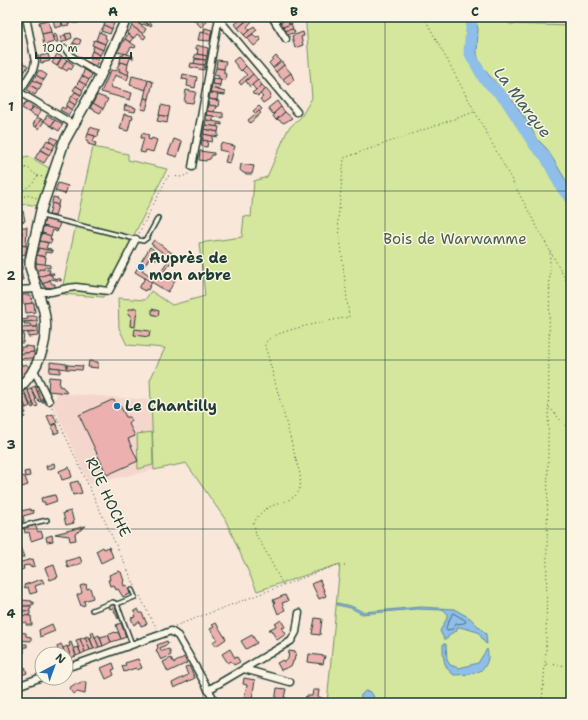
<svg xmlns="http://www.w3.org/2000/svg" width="588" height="720" font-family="'Shantell Sans',sans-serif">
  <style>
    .built { fill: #f5d6cd }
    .green { fill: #d4e79c; stroke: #7a9268 }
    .water { fill: #8ebee9; stroke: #628aa1 }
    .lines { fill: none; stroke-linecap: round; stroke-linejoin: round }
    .shore { stroke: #4b717c; stroke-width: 1 }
    .river { stroke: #8ebee9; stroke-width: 11 }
    .building { fill: #ecb0af; stroke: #1f3d34 }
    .lane-casing { stroke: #1f3d34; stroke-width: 6 }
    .street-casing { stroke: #1f3d34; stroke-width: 9 }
    .secondary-casing { stroke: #1f3d34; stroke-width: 12 }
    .path { stroke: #1f3d34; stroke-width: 1; stroke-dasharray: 1 3; stroke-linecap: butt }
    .lane { stroke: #fcf5e5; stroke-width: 3 }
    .street { stroke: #fcf5e5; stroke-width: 6 }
    .secondary { stroke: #fcf5e5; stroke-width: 9 }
    .grid { fill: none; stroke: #1f3d34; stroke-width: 1; stroke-opacity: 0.55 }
    .poi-dot { fill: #1f6fb2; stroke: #fcf5e5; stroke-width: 1.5 }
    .labels { text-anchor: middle; stroke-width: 3; stroke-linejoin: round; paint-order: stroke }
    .park-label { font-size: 15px; fill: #435f49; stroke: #fcf5e5 }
    .poi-label { font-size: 15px; font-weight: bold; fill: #1f3d34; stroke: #fcf5e5; text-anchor: start }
    .street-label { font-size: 15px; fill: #1f3d34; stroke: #fcf5e5 }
    .water-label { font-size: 16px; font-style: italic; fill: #3b5d61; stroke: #fcf5e5 }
    .neatline { fill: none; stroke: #1f3d34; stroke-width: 1.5 }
    .grid-label { font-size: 13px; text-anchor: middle; font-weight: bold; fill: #1f3d34 }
  </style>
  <rect width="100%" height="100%" fill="#f9e7da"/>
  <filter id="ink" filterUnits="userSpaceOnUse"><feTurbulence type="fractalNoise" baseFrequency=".025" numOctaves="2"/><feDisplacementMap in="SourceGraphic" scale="8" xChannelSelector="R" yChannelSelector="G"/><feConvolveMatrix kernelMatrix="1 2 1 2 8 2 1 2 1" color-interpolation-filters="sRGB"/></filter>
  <g filter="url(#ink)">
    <g class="built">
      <polygon points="501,17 571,17 571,26 510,24"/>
      <polygon points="57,393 152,400 154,470 89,484 52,402 56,397"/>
    </g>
    <g class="green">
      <polygon points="302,17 501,17 510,24 571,26 571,703 327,703 340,564 257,591 225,519 186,463 154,470 150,380 165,348 127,345 119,328 118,298 145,300 151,291 172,305 205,296 199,243 242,237 244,216 251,217 254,181 267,177 288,129 301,117 312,98 306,25"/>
      <polygon points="93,147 128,154 128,160 167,169 103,297 61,294"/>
      <polygon points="28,156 49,168 38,206 26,204 17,206 17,159"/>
      <polygon points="152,432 153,465 138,469 137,434"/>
    </g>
    <g class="water">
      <polygon points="467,17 475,17 478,29 477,54 480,63 488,74 513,101 528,122 536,138 547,149 571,189 571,197 561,182 547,156 536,147 521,119 511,105 485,76 474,57 475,23"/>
      <polygon points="337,603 351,606 363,612 421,607 454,609 470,618 486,634 487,644 485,643 478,632 460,627 457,628 457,631 450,634 447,639 444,639 440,631 447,618 447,613 444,610 416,609 362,614 351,608 337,605"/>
      <path d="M443 644H446L447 660 450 665 459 668 478 663 487 649C488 652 488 655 488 658 485 676 468 674 454 675 443 667 443 658 443 644Z"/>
      <polygon points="365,691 371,692 377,703 361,703 360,702 361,695"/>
    </g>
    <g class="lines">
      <polygon class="shore" points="453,613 465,620 466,622 464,623 456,624 453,629 447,630 446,628"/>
      <polyline class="river" points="472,17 469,52 484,79 505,99 535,146 545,156 561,187 571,200"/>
    </g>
    <g class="building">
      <polygon points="61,17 62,26 55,28 53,19"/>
      <polygon points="61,17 67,17 69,25 63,26"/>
      <polygon points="67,17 73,17 74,22 69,23"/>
      <polygon points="73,17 79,17 79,19 77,19 78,23 74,23"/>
      <polygon points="107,17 116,18 114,23 106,20"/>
      <polygon points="138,17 149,25 148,26 143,24 142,25 135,21"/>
      <polygon points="138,17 146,17 150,20 149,22 152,24 151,26"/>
      <polygon points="195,17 204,17 207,22 201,27 193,19"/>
      <polygon points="240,17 248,17 249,18 238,28 235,24 240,20 239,18"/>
      <polygon points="251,17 253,20 247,27 250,30 244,35 238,28"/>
      <polygon points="280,17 288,17 288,18 278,24 275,20"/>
      <polygon points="287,19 289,24 291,22 292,24 280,28 278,24"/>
      <polygon points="48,20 51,32 42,34 39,22"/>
      <polygon points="106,20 114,23 112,29 104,25"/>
      <polygon points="135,21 146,29 143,34 132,26"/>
      <polygon points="291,24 293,28 291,30 282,31 280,28"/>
      <polygon points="104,25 112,29 110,34 101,31"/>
      <polygon points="132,26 146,36 144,39 137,34 134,38 127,34"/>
      <polygon points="254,26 257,30 247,38 244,35"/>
      <polygon points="205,28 212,30 211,34 204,33"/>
      <polygon points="293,29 295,33 284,35 282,31"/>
      <polygon points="51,32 54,42 44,45 42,34"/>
      <polygon points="99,32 106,35 105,38 107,39 105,44 96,40"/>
      <polygon points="200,32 211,34 210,41 198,40"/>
      <polygon points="303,32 304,36 301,37 303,45 295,48 292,36"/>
      <polygon points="71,33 72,38 67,40 65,34"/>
      <polygon points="56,34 58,42 55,42 53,35"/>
      <polygon points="128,34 133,38 130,42 125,39"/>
      <polygon points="253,34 256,38 259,36 261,40 254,46 247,38"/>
      <polygon points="65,35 67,40 62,43 60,36"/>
      <polygon points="76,38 81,40 79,45 73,43"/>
      <polygon points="125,39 136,46 135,48 131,47 127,54 117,52"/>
      <polygon points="94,40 105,44 103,50 92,45"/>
      <polygon points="17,42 19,42 21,53 17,54"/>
      <polygon points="73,43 78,45 75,50 70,48"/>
      <polygon points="196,45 208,48 207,56 197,54 198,49 196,49"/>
      <polygon points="94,46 103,50 100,55 92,51"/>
      <polygon points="92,51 100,55 98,60 90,56"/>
      <polygon points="124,53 133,56 133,59 130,58 128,64 120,62 121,55 123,56"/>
      <polygon points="48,54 50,61 41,63 40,56"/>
      <polygon points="57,54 62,57 57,66 52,63"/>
      <polygon points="196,54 207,56 206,60 194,58"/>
      <polygon points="276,56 281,61 273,68 269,63"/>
      <polygon points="62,57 67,60 62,69 57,66"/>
      <polygon points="92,57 98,60 96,66 89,63"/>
      <polygon points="238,57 246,66 241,71 233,61"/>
      <polygon points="195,59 206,60 205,65 194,64"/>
      <polygon points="67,60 74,65 71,70 69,68 67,71 62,68"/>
      <polygon points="217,60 226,61 224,69 216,68"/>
      <polygon points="20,61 28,66 25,71 17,66"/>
      <polygon points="281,61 284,65 276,72 273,68"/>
      <polygon points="120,62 128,64 127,70 129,71 128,75 119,71 120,69 117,68"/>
      <polygon points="191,63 205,65 204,70 190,67"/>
      <polygon points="284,65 291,73 283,80 276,72"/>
      <polygon points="17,66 25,71 22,77 17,73"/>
      <polygon points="246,66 253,74 241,85 239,82 247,75 242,70"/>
      <polygon points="85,68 93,73 89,80 82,76"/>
      <polygon points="216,68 224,69 224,73 226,74 225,80 218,79 219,76 214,75"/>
      <polygon points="39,70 47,75 44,80 36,75"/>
      <polygon points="111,70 115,71 116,70 129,75 127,80 115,75 110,87 132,93 130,100 101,92"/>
      <polygon points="291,73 294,80 288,85 283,79"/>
      <polygon points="183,74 197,77 195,88 187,86 188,80 182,79"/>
      <polygon points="253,74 258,80 250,87 246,81"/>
      <polygon points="36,75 44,80 41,84 33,80"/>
      <polygon points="82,76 89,80 86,85 79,81"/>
      <polygon points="132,76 148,80 146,90 130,85"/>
      <polygon points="213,78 221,79 220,85 212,84"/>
      <polygon points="33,80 42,85 39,90 30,85"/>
      <polygon points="148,80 153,82 149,99 144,98"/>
      <polygon points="258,80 262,85 256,90 252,85"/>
      <polygon points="79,81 86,85 83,90 76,86"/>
      <polygon points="212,84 220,85 219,90 211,88"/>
      <polygon points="30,85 38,90 35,95 27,90"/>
      <polygon points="262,85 266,89 258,96 255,94 254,95 252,93"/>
      <polygon points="76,86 83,90 81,95 73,90"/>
      <polygon points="211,88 225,92 225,95 210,93"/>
      <polygon points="266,89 271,95 269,99 263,103 260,99 263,97 260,94"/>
      <polygon points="186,90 196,92 193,103 184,102"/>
      <polygon points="75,92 81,95 78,100 72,96"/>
      <polygon points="210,93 218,94 217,100 209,99"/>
      <polygon points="97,95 108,99 103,109 93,103"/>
      <polygon points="72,96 78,100 75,105 69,101"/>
      <polygon points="144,98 149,99 146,110 141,109"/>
      <polygon points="209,99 219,101 218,107 208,105"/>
      <polygon points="69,101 75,105 72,110 66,106"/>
      <polygon points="277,101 281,107 273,114 268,108"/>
      <polygon points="26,102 33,107 30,113 22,108"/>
      <polygon points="93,103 103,109 100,113 90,108"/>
      <polygon points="125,105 136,108 135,112 124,110"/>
      <polygon points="161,105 170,107 168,117 159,115"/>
      <polygon points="208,105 216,106 214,112 207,111"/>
      <polygon points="66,106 72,110 69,115 60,110 62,107 65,109"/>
      <polygon points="259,106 262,109 256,114 253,111"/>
      <polygon points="33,107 41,111 37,117 30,113"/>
      <polygon points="281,107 285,112 276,120 273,116 275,114 274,113"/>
      <polygon points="207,111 223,113 223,118 206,115"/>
      <polygon points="259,111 261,113 250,123 248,120"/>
      <polygon points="285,112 292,118 284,123 277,119"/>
      <polygon points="124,114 133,116 132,120 131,119 128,131 120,129"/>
      <polygon points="47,115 55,120 51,126 44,121"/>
      <polygon points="159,115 168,117 167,123 157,121"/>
      <polygon points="206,115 213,116 213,121 206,120"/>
      <polygon points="37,117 41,119 36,127 33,125"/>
      <polygon points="41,119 44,121 39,129 36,127"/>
      <polygon points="55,120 63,124 59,131 51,126"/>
      <polygon points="206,120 222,123 222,125 217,124 217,127 205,125"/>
      <polygon points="205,125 219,127 218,132 204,129"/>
      <polygon points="90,127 99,130 98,137 88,134"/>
      <polygon points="204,129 218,132 218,137 203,134"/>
      <polygon points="142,133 149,135 148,139 151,140 152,138 157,140 153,152 146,150 145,153 140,152 144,138 141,138"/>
      <polygon points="88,134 95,136 93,142 96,143 95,146 88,144 88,141 86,140"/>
      <polygon points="203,134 213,136 212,142 202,140"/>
      <polygon points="52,137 58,140 55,145 49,141"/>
      <polygon points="174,139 182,142 177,157 168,154"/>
      <polygon points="47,140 55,145 52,150 44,145"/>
      <polygon points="202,140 208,141 207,147 201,146"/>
      <polygon points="221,143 235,146 230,163 225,162 228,152 219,150"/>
      <polygon points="44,145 52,150 49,155 41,150"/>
      <polygon points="40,150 49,155 44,163 35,158"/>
      <polygon points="200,151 214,153 214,155 212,155 210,159 206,160 206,161 199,160"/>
      <polygon points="241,164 254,166 252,174 246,174 242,172 240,170"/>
      <polygon points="58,183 68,186 65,194 55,191"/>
      <polygon points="53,197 58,198 57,199 59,200 58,205 52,203"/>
      <polygon points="52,203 58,205 55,216 49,215"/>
      <polygon points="23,211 25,221 20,222 18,212"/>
      <polygon points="45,219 60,222 58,230 43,226"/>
      <polygon points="43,226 58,230 57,232 53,230 51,236 42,233"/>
      <polygon points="22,227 27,227 26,246 17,244 17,241 20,242 22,241 22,231 17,231 17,228"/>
      <polygon points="42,233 51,236 50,239 52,240 51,243 40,241"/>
      <polygon points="154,240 176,256 171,264 170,263 164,271 167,273 166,275 175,281 168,292 135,272 150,247 154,250 142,270 155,279 170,258 151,244"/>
      <polygon points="40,241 48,243 46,248 51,249 51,251 38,248"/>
      <polygon points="18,245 27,246 25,255 17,253"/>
      <polygon points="38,248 53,251 52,253 45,252 45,257 36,255"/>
      <polygon points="154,254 161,258 159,261 152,257"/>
      <polygon points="36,255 46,257 45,265 36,263"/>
      <polygon points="17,259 23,259 22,270 17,270"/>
      <polygon points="36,263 50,265 50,268 44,267 44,269 36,271"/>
      <polygon points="41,269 50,270 49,273 54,273 53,275 48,274 39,277 36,271"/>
      <polygon points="17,270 21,270 23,280 17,280"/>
      <polygon points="48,274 51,275 53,278 61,279 61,281 51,279 43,284 39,277"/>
      <polygon points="145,278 152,282 148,290 146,289 145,291 139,288"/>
      <polygon points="50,280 52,284 55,284 55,288 45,287 43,284"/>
      <polygon points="22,295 31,295 32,304 23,304"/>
      <polygon points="34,303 35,312 26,313 25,304"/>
      <polygon points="134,307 137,309 135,327 130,326 131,315 128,314 129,309 133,309"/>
      <polygon points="152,309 159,311 158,316 152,314"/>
      <polygon points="27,316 37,316 37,321 20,322 20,320 28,319"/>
      <polygon points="37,321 38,327 31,327 30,324 24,324 24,322"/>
      <polygon points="38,327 38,332 19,333 19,328"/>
      <polygon points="135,329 150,331 149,337 134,335"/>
      <polygon points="38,332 38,336 28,337 28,333"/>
      <polygon points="17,333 24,333 23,343 17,343"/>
      <polygon points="25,346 33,347 34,352 17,354 17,350 21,350 21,347 25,347"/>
      <polygon points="34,352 34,358 17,359 17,354"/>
      <polygon points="89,361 98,362 98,368 88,367"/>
      <polygon points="50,362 67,364 67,369 50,367"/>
      <polygon points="21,363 23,366 26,364 30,368 28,371 18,381 17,372 19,370 17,366"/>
      <polygon points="67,365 83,366 82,370 67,369"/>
      <polygon points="50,367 60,368 60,373 49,372"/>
      <polygon points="49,377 60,378 59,386 63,387 67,393 48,391"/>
      <polygon points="39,384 44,397 42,398 44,402 42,403 35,386"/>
      <polygon points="35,386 41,401 39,402 38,399 36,399 31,388"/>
      <polygon points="31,388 36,399 35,400 38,406 35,407 27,389"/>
      <polygon points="27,389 33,403 32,403 34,407 32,408 24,391"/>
      <polygon points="25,394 30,406 26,408 21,396"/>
      <polygon points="21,396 26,408 24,409 26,413 24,414 17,399 17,397"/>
      <polygon points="18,400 25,417 21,418 17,410"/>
      <polygon points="112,400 115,401 116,403 118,402 126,417 130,417 132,421 129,424 135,436 128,439 138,461 107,475 79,415"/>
      <polygon points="53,414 57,423 51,425 47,416"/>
      <polygon points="57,424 59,432 54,434 52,426"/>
      <polygon points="54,463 55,467 47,470 46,466"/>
      <polygon points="69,467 72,477 62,480 59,471"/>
      <polygon points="29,471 30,476 25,477 28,485 19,488 17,478 25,476 24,472"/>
      <polygon points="78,481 82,493 73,495 70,483"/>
      <polygon points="55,495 57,501 45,505 45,502 42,502 41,498"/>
      <polygon points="30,509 31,511 33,510 34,513 23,516 24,521 17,523 17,515 21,514 21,511"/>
      <polygon points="71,511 74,523 66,525 63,513"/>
      <polygon points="35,525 38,532 41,531 43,537 31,541 29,532 25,533 24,528"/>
      <polygon points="86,526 75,534 76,540 70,541 69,536 55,534"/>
      <polygon points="52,535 53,541 47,542 46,537"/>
      <polygon points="17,544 19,544 24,557 19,558 17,555"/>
      <polygon points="103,547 104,549 109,547 113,557 101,563 96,551"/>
      <polygon points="80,557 82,563 68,568 66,561"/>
      <polygon points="33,559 35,566 30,567 29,565 23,566 24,569 17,571 17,563"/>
      <polygon points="54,565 58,577 50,580 45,568"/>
      <polygon points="119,571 120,572 121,572 124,581 123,582 124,586 127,585 130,594 123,597 118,589 116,590 114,585 110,586 108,580 110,580 109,575"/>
      <polygon points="42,579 44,583 35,586 37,592 30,594 28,587 25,588 24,585"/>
      <polygon points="320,580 326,596 319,599 312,584"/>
      <polygon points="86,584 87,589 90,588 93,598 84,601 85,605 81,606 77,595 82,593 80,586"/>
      <polygon points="285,595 288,601 282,603 285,610 278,614 274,604 275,603 273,600"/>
      <polygon points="21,600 32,601 32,603 34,602 34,604 29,606 17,606 17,602 19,602"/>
      <polygon points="114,604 119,618 118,619 113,608 110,609 109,606"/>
      <polygon points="17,606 31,606 31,609 30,609 29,611 17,611"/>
      <polygon points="138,609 140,613 142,613 147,624 141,626 139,621 134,625 131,618 135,617 134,615 136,614 134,611"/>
      <polygon points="17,611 30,611 30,614 29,614 29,616 17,615"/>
      <polygon points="17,615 31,616 32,625 26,625 27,623 20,622 20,621 17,621"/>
      <polygon points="315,618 322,619 320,635 312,634"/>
      <polygon points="281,620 285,627 282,628 286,634 277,640 271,630 268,630 276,626 275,624"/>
      <polygon points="121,623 126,637 121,639 116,625"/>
      <polygon points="216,623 226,639 216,646 213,642 217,639 210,629 214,627 212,625"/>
      <polygon points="52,624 55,631 40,637 39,630"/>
      <polygon points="17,632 26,633 26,636 31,637 31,641 17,640"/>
      <polygon points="91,632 93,632 99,647 94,649 90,638 92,637"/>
      <polygon points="115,632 116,633 118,632 121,639 111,642 108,635"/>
      <polygon points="99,635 103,646 99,647 95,637"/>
      <polygon points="108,635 111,642 103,646 100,637"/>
      <polygon points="252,635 257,643 246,649 241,641"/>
      <polygon points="87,636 87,637 89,637 94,649 90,650 85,637"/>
      <polygon points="85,637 90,650 85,652 80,639"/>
      <polygon points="80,639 85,652 81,654 76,640"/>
      <polygon points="167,641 168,644 160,648 162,651 169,649 171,655 161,660 156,650 158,648 157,645"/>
      <polygon points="71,642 76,656 71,658 67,647 70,646 69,643"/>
      <polygon points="17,644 27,644 27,647 24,647 24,653 17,653"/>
      <polygon points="61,644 63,648 65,654 59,654 58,651 57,646"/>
      <polygon points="67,646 71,658 67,659 66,654 65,654 63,648"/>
      <polygon points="78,647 81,654 76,656 74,648"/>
      <polygon points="230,649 235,658 237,657 240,662 234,665 231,661 228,663 222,654"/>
      <polygon points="289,651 296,652 294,661 293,661 292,665 289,667 281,670 277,663 283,660 284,662 286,661 288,659"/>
      <polygon points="309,654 325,656 323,664 308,662"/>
      <polygon points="184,657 187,663 168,672 163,662 171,658 174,663"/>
      <polygon points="138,659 142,668 137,670 136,668 124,672 122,666 126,665 125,663"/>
      <polygon points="113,663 115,669 112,670 114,675 106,679 101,668"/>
      <polygon points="189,666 195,678 174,688 172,683 188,675 185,667"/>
      <polygon points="25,667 27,673 19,676 17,671"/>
      <polygon points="244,678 255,680 252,699 244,698 247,685 243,684"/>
      <polygon points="81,682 86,682 85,694 77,692 73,694 69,688 75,684 80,684"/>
      <polygon points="277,688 286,689 284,698 287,698 286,703 275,702"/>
      <polygon points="313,690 319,690 318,697 322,698 321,703 304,703 306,696 312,696"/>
      <polygon points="54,698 55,702 47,703 47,700"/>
      <polygon points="203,698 204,703 195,703 195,700"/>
    </g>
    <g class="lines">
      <defs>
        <g id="lane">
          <polyline points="42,216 143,241 147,238 158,218"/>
          <polyline points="17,527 47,520"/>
          <polyline points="92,610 113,602 117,604"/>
          <polyline points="132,644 117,604 135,597 132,590"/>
        </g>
        <g id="street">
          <polyline points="272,17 286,39"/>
          <polyline points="218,18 297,112"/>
          <polyline points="66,49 72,57 101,75"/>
          <polyline points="19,92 73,124"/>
          <polyline points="17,96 33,70 35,62 26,17"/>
          <polyline points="192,167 219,17"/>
          <polyline points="17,290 36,289"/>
          <polyline points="37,292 51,292 68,288 76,287 109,291 136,239"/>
          <polyline points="34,370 49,401"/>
          <polyline points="66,668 171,631 178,636 216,703"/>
          <polyline points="244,669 290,682"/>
          <polyline points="17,686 42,677"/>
          <polyline points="208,690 291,641 296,632 299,613"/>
        </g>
        <path id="secondary" d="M17 390C39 370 50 340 44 311L30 267V261L41 210 64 142 98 81 127 17"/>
      </defs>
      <use href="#lane" class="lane-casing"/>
      <use href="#street" class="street-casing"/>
      <use href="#secondary" class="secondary-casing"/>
      <g class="path">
        <polyline points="424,17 550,251 546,650 542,703"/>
        <polyline points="17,167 28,168 36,175"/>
        <polyline points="17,195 33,183 37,176 44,177"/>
        <polyline points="17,200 27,195 37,198"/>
        <polyline points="139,233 168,176 182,177 190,173"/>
        <polyline points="550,251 571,289"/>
        <polyline points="52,407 135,586"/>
        <polyline points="549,407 571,432"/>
        <path d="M283 585 266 552 256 535 254 523C257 517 260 513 266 509 276 502 298 502 300 487 301 483 300 478 300 474L268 356C267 351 263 346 266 342 274 330 334 320 349 317L338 220 344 158 474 112"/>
        <polyline points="140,596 150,617 157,628"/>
        <polyline points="175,626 329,568 339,565 347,565"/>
        <polyline points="546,664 571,666"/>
      </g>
      <use href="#lane" class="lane"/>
      <use href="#street" class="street"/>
      <use href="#secondary" class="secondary"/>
    </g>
  </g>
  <path class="grid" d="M203 17V703M385 17V703M17 191H571M17 360H571M17 529H571"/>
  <g class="poi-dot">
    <circle cx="141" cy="267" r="4"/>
    <circle cx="117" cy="406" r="4"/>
  </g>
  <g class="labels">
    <g class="park-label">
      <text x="455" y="244">Bois de Warwamme</text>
    </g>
    <g class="poi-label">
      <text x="149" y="263">Auprès de<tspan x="149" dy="17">mon arbre</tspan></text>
      <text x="125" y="411">Le Chantilly</text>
    </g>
    <g class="street-label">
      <text transform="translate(108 497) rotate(65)" y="5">RUE HOCHE</text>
    </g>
    <g class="water-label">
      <text transform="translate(523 102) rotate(53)" y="6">La Marque</text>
    </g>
  </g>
  <rect width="588" height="720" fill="none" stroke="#fcf5e5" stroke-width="44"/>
  <g transform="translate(54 666) rotate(41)"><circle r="19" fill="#fcf5e5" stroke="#a4ab9e"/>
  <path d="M0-3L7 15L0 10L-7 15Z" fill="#1f6fb2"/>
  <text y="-6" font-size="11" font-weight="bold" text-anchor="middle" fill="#1f3d34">N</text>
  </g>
  <path d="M36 52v6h95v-6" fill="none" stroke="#1f3d34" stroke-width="2"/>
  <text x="42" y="52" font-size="12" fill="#1f3d34" stroke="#fcf5e5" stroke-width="3" paint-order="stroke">100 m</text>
  <rect x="22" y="22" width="544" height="676" class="neatline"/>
  <g class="grid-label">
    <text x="113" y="16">A</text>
    <text x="294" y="16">B</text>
    <text x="475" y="16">C</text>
    <text x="11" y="111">1</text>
    <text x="11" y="280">2</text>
    <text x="11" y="449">3</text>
    <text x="11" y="618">4</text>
  </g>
</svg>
